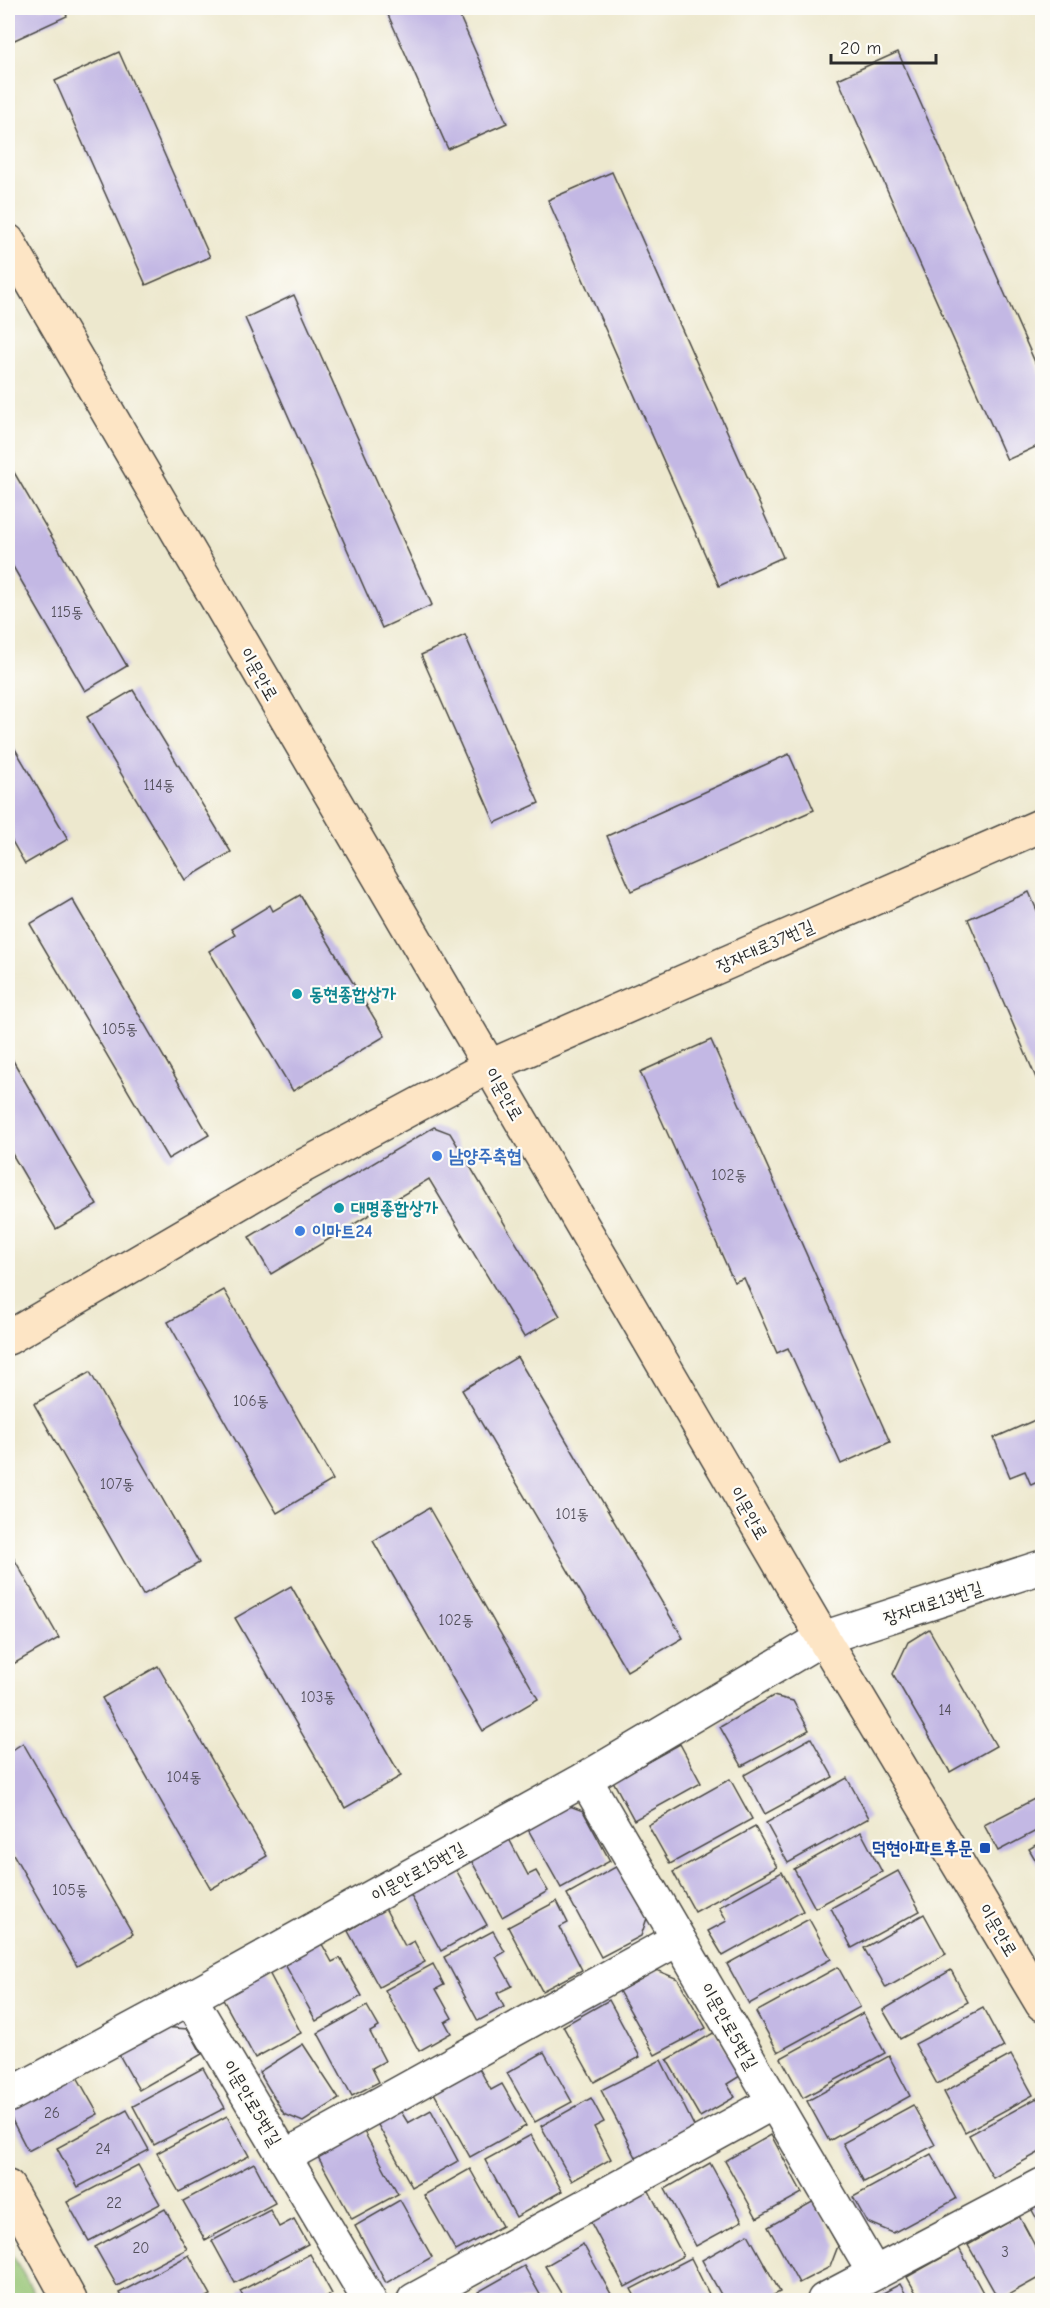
<svg xmlns="http://www.w3.org/2000/svg" width="1050" height="2308" font-family="'Comic Neue','Poor Story',sans-serif">
  <style>
    .green { fill: #93c271; stroke: #5f764e; stroke-width: 1.5 }
    .building { fill: #c3b8e4 }
    .lines { fill: none; stroke-linecap: round; stroke-linejoin: round }
    .street-casing { stroke: #484743; stroke-width: 36 }
    .secondary-casing { stroke: #484743; stroke-width: 36 }
    .street { stroke: #fff; stroke-width: 33 }
    .secondary { stroke: #fde5c5; stroke-width: 33 }
    .culture-dot { fill: #0f9aa8; stroke: #fdfcf7; stroke-width: 2 }
    .shop-dot { fill: #3f7fe0; stroke: #fdfcf7; stroke-width: 2 }
    .transit-dot { fill: #1a4fb4; stroke: #fdfcf7; stroke-width: 2 }
    .labels { text-anchor: middle; stroke-width: 4.5; stroke-linejoin: round; paint-order: stroke }
    .number-label { font-size: 15px; fill: #514e59 }
    .street-label { font-size: 18px; fill: #2b2b2b; stroke: #fdfcf7 }
    .culture-label { font-size: 18px; font-weight: bold; fill: #0d838f; stroke: #fdfcf7; text-anchor: start }
    .shop-label { font-size: 18px; font-weight: bold; fill: #366cbe; stroke: #fdfcf7; text-anchor: start }
    .transit-label { font-size: 18px; font-weight: bold; fill: #164399; stroke: #fdfcf7; text-anchor: end }
  </style>
  <rect width="100%" height="100%" fill="#fdfcf7"/>
  <filter id="ink" filterUnits="userSpaceOnUse"><feTurbulence type="fractalNoise" baseFrequency=".0167" numOctaves="2"/><feDisplacementMap in="SourceGraphic" scale="12" xChannelSelector="R" yChannelSelector="G"/><feConvolveMatrix kernelMatrix="1 2 1 2 8 2 1 2 1" color-interpolation-filters="sRGB"/></filter>
  <filter id="wash" filterUnits="userSpaceOnUse"><feTurbulence type="fractalNoise" baseFrequency=".008" numOctaves="4" result="noise"/><feDisplacementMap in="SourceGraphic" scale="24" xChannelSelector="R" yChannelSelector="G"/><feGaussianBlur stdDeviation="1.35" result="paint"/><feColorMatrix in="noise" values="0 0 0 0 0 0 0 0 0 0 0 0 0 0 0 0 0 1.4 0 .05"/><feComposite in="paint" operator="in"/></filter>
  <g filter="url(#wash)">
    <rect width="100%" height="100%" fill="#ede8ce"/>
    <polygon class="green" points="8,2247 38,2300 8,2300"/>
    <g id="blocks">
      <g class="building">
        <polygon points="8,8 63,8 67,16 8,43"/>
        <polygon points="385,8 456,8 507,123 448,149"/>
        <polygon points="766,8 781,8 769,13"/>
        <polygon points="119,52 210,257 146,285 55,81"/>
        <polygon points="898,52 1042,378 1042,444 1007,460 838,79"/>
        <polygon points="612,172 783,557 719,586 548,200"/>
        <polygon points="294,295 432,605 382,628 245,318"/>
        <polygon points="8,462 127,666 85,691 8,558"/>
        <polygon points="465,635 539,803 495,823 421,655"/>
        <polygon points="133,690 231,852 185,880 87,717"/>
        <polygon points="8,737 68,839 25,864 8,834"/>
        <polygon points="789,754 814,810 631,891 607,836"/>
        <polygon points="1029,892 1042,922 1042,1092 968,919"/>
        <polygon points="300,895 385,1036 293,1091 209,951 235,935 231,929 270,905 273,911"/>
        <polygon points="72,899 209,1135 168,1159 30,924"/>
        <polygon points="711,1040 890,1442 841,1464 788,1348 777,1353 744,1278 734,1282 640,1072"/>
        <polygon points="8,1052 97,1205 56,1229 8,1147"/>
        <polygon points="434,1127 450,1133 560,1316 524,1337 429,1179 271,1274 249,1237"/>
        <polygon points="224,1290 333,1480 277,1513 168,1322"/>
        <polygon points="517,1357 683,1638 627,1671 462,1390"/>
        <polygon points="90,1372 199,1563 143,1595 34,1404"/>
        <polygon points="1042,1417 1042,1480 1031,1485 1025,1471 1010,1477 994,1438"/>
        <polygon points="429,1508 538,1699 483,1731 373,1541"/>
        <polygon points="8,1548 59,1638 8,1667"/>
        <polygon points="291,1586 401,1776 345,1808 235,1618"/>
        <polygon points="929,1629 996,1746 950,1772 893,1674 908,1642"/>
        <polygon points="158,1666 267,1856 211,1889 102,1698"/>
        <polygon points="773,1696 793,1701 809,1730 742,1766 720,1727"/>
        <polygon points="811,1738 833,1777 765,1814 744,1775"/>
        <polygon points="23,1743 133,1934 77,1966 8,1845 8,1753"/>
        <polygon points="680,1744 701,1783 634,1820 613,1781"/>
        <polygon points="847,1778 869,1818 788,1863 766,1823"/>
        <polygon points="730,1779 752,1819 670,1864 648,1825"/>
        <polygon points="1042,1795 1042,1828 998,1851 984,1825"/>
        <polygon points="562,1803 583,1811 610,1861 561,1888 525,1824"/>
        <polygon points="755,1827 777,1867 695,1912 673,1872"/>
        <polygon points="861,1832 882,1872 815,1908 794,1869"/>
        <polygon points="508,1837 528,1875 536,1871 548,1891 502,1917 471,1860"/>
        <polygon points="1042,1841 1042,1871 1029,1849"/>
        <polygon points="621,1864 648,1915 641,1936 601,1957 567,1894"/>
        <polygon points="455,1868 487,1925 441,1951 410,1894"/>
        <polygon points="898,1871 920,1911 852,1948 831,1908"/>
        <polygon points="782,1872 803,1911 723,1956 708,1931 727,1921 719,1907"/>
        <polygon points="557,1901 568,1923 560,1927 582,1970 542,1991 508,1927"/>
        <polygon points="385,1908 405,1946 414,1941 425,1962 379,1987 348,1931"/>
        <polygon points="924,1914 946,1954 886,1988 864,1948"/>
        <polygon points="809,1919 831,1959 749,2004 727,1964"/>
        <polygon points="493,1931 505,1952 496,1957 512,1986 497,1993 504,2007 478,2021 444,1957"/>
        <polygon points="318,1937 332,1962 340,1958 362,1996 316,2021 281,1957"/>
        <polygon points="433,1964 444,1985 436,1989 452,2018 445,2022 451,2033 419,2051 385,1990"/>
        <polygon points="266,1967 301,2033 255,2058 220,1994"/>
        <polygon points="838,1967 860,2007 778,2052 756,2012"/>
        <polygon points="656,1970 678,1979 706,2028 655,2055 619,1991"/>
        <polygon points="951,1970 968,2002 900,2039 883,2010"/>
        <polygon points="609,2000 640,2057 594,2082 563,2026"/>
        <polygon points="367,2006 379,2027 370,2032 385,2061 372,2068 379,2082 352,2096 318,2033"/>
        <polygon points="983,2008 1004,2047 937,2084 915,2044"/>
        <polygon points="863,2013 885,2053 803,2098 781,2058"/>
        <polygon points="161,2027 188,2029 202,2054 139,2090 117,2051"/>
        <polygon points="715,2032 740,2076 727,2084 735,2097 700,2117 667,2060"/>
        <polygon points="303,2044 339,2099 303,2122 284,2114 259,2072"/>
        <polygon points="544,2052 572,2102 535,2122 507,2073"/>
        <polygon points="1011,2055 1033,2095 965,2132 944,2092"/>
        <polygon points="889,2056 910,2096 829,2141 807,2101"/>
        <polygon points="661,2060 695,2128 637,2159 601,2090"/>
        <polygon points="203,2068 225,2108 154,2145 133,2106"/>
        <polygon points="479,2068 491,2090 502,2084 526,2126 470,2157 434,2093"/>
        <polygon points="76,2075 98,2114 28,2151 8,2112"/>
        <polygon points="591,2098 604,2122 594,2127 611,2159 572,2181 541,2126"/>
        <polygon points="1037,2098 1042,2108 1042,2151 993,2178 969,2135"/>
        <polygon points="913,2105 935,2145 864,2182 843,2143"/>
        <polygon points="127,2110 149,2150 78,2187 57,2148"/>
        <polygon points="400,2110 408,2123 431,2110 458,2161 412,2187 377,2123"/>
        <polygon points="227,2116 249,2156 179,2192 157,2153"/>
        <polygon points="362,2128 398,2194 352,2219 317,2155"/>
        <polygon points="531,2135 562,2191 516,2217 485,2160"/>
        <polygon points="771,2135 802,2193 757,2218 725,2161"/>
        <polygon points="931,2154 956,2199 893,2233 867,2222 853,2197"/>
        <polygon points="254,2163 275,2203 205,2240 183,2201"/>
        <polygon points="710,2163 742,2221 696,2246 665,2189"/>
        <polygon points="138,2165 160,2204 89,2241 67,2202"/>
        <polygon points="470,2169 502,2226 456,2251 424,2195"/>
        <polygon points="648,2189 683,2256 625,2287 589,2219"/>
        <polygon points="1042,2194 1042,2228 1028,2203"/>
        <polygon points="400,2200 432,2257 386,2283 355,2226"/>
        <polygon points="814,2201 838,2246 830,2267 799,2283 768,2227"/>
        <polygon points="165,2209 187,2249 117,2286 95,2247"/>
        <polygon points="270,2210 279,2227 294,2219 308,2244 235,2283 212,2241"/>
        <polygon points="1019,2216 1042,2259 1042,2276 999,2300 968,2245"/>
        <polygon points="748,2234 780,2292 764,2300 724,2300 702,2260"/>
        <polygon points="583,2244 611,2294 598,2300 565,2300 545,2266"/>
        <polygon points="959,2248 987,2300 920,2300 907,2277"/>
        <polygon points="310,2254 332,2294 319,2300 245,2300 240,2291"/>
        <polygon points="189,2255 211,2295 201,2300 123,2300 119,2293"/>
        <polygon points="691,2258 712,2300 637,2300 631,2289"/>
        <polygon points="524,2266 543,2300 483,2300 478,2292"/>
        <polygon points="900,2284 909,2300 870,2300"/>
        <polygon points="462,2290 467,2300 445,2300"/>
      </g>
    </g>
  </g>
  <g filter="url(#ink)">
    <use href="#blocks" fill-opacity="0" stroke="#484743" stroke-width="1.5"/>
    <g class="lines">
      <defs>
        <g id="street">
          <polyline points="585,1779 874,2273"/>
          <polyline points="190,1998 369,2300"/>
          <polyline points="8,2096 190,1998 585,1779 823,1638 1042,1567"/>
          <polyline points="284,2157 678,1939"/>
          <polyline points="414,2300 774,2102"/>
          <polyline points="824,2300 1042,2185"/>
        </g>
        <g id="secondary">
          <polyline points="8,241 823,1638 1042,2004"/>
          <polyline points="8,1338 294,1171 488,1067 1042,825"/>
          <polyline points="8,2187 70,2300"/>
        </g>
      </defs>
      <use href="#street" class="street-casing"/>
      <use href="#secondary" class="secondary-casing"/>
      <use href="#street" class="street"/>
      <use href="#secondary" class="secondary"/>
    </g>
  </g>
  <g class="culture-dot">
    <circle cx="297" cy="994" r="6"/>
    <circle cx="339" cy="1208" r="6"/>
  </g>
  <g class="shop-dot">
    <circle cx="437" cy="1156" r="6"/>
    <circle cx="300" cy="1231" r="6"/>
  </g>
  <rect class="transit-dot" x="979" y="1842" width="12" height="12" rx="3"/>
  <g class="labels">
    <g class="number-label">
      <text x="67" y="617">115동</text>
      <text x="159" y="790">114동</text>
      <text x="120" y="1034">105동</text>
      <text x="729" y="1180">102동</text>
      <text x="251" y="1406">106동</text>
      <text x="117" y="1489">107동</text>
      <text x="572" y="1519">101동</text>
      <text x="456" y="1625">102동</text>
      <text x="318" y="1702">103동</text>
      <text x="945" y="1715">14</text>
      <text x="184" y="1782">104동</text>
      <text x="70" y="1895">105동</text>
      <text x="52" y="2118">26</text>
      <text x="103" y="2154">24</text>
      <text x="114" y="2208">22</text>
      <text x="141" y="2253">20</text>
      <text x="1005" y="2257">3</text>
    </g>
    <g class="street-label">
      <text transform="translate(259 674) rotate(60)" y="6">이문안로</text>
      <text transform="translate(765 946) rotate(-24)" y="6">장자대로37번길</text>
      <text transform="translate(504 1094) rotate(60)" y="6">이문안로</text>
      <text transform="translate(749 1513) rotate(60)" y="6">이문안로</text>
      <text transform="translate(933 1603) rotate(-18)" y="6">장자대로13번길</text>
      <text transform="translate(418 1872) rotate(-29)" y="6">이문안로15번길</text>
      <text transform="translate(998 1930) rotate(59)" y="6">이문안로</text>
      <text transform="translate(729 2026) rotate(60)" y="6">이문안로5번길</text>
      <text transform="translate(252 2103) rotate(59)" y="6">이문안로5번길</text>
    </g>
    <g class="culture-label">
      <text x="309" y="1000">동현종합상가</text>
      <text x="351" y="1214">대명종합상가</text>
    </g>
    <g class="shop-label">
      <text x="449" y="1162">남양주축협</text>
      <text x="312" y="1237">이마트24</text>
    </g>
    <g class="transit-label">
      <text x="973" y="1854">덕현아파트후문</text>
    </g>
  </g>
  <rect width="1050" height="2308" fill="none" stroke="#fdfcf7" stroke-width="30"/>
  <path d="M831 54v9h105v-9" fill="none" stroke="#2b2b2b" stroke-width="3"/>
  <text x="840" y="54" font-size="18" fill="#2b2b2b" stroke="#fdfcf7" stroke-width="4.5" paint-order="stroke">20 m</text>
</svg>
